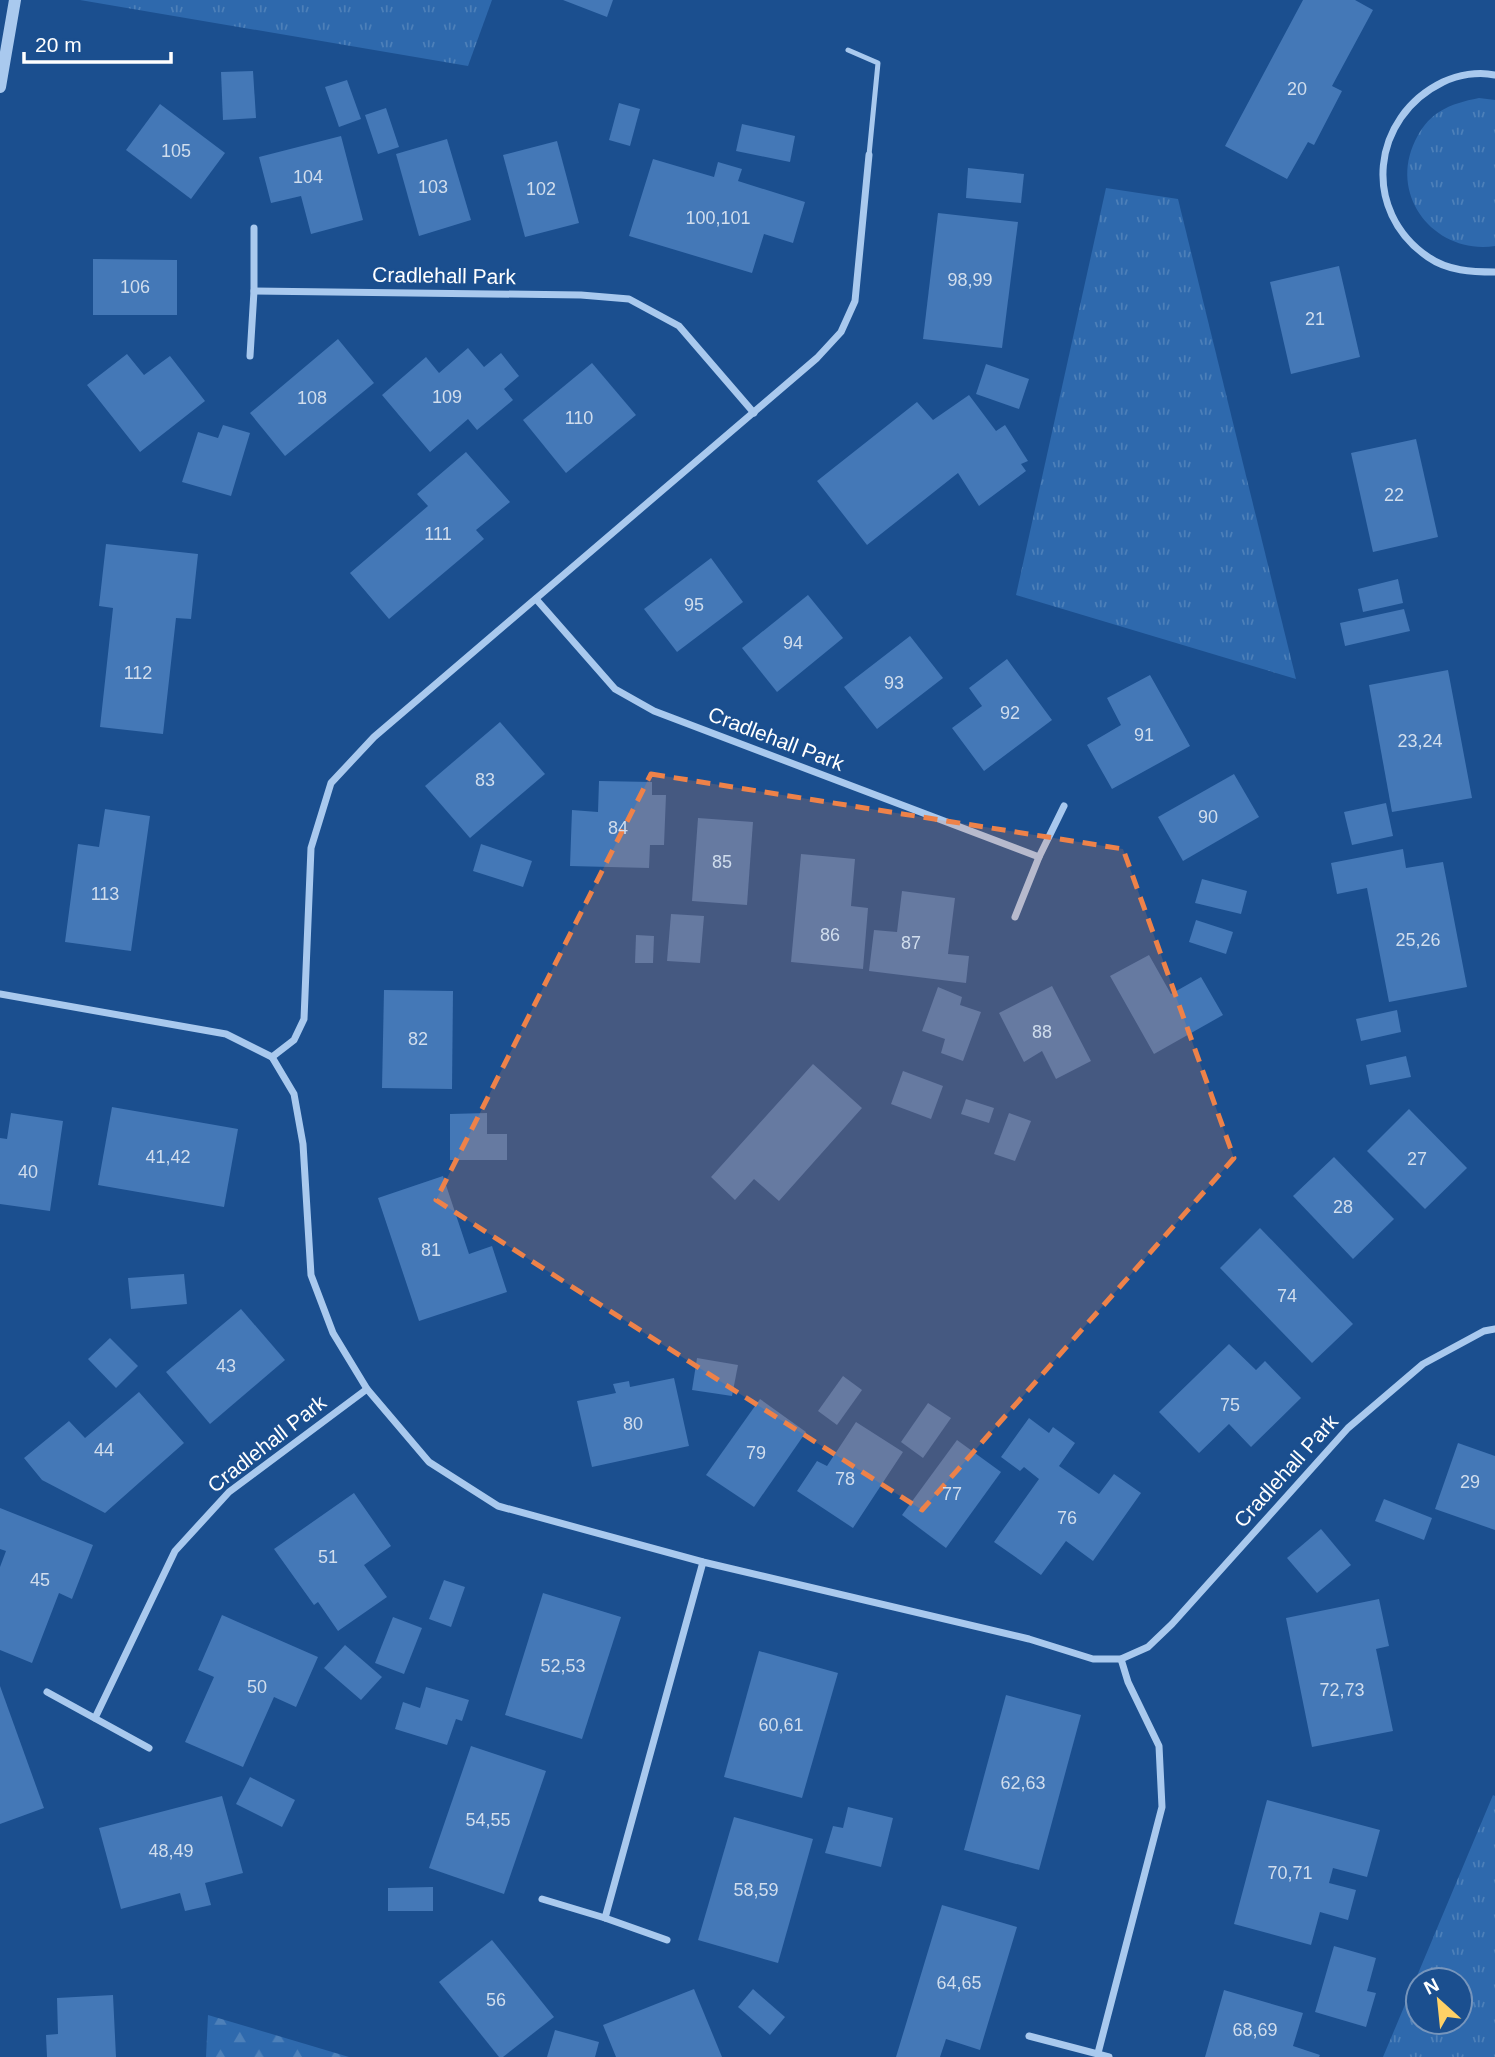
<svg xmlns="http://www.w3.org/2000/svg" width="1495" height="2057" font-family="Arial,sans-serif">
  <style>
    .grass { fill: url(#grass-tufts); fill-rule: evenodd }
    .forest { fill: url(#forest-firs) }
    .building { fill: #4478b7 }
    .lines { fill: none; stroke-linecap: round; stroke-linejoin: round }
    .service { stroke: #a9c9ee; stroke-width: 5 }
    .minor { stroke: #a9c9ee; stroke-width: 7 }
    .tertiary { stroke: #a9c9ee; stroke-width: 12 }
    .marked { fill: #ee8249; fill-opacity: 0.2; stroke: #ee8249; stroke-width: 5; stroke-dasharray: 14 9; stroke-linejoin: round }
    .labels { text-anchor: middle; stroke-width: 5; stroke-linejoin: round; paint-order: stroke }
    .number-label { font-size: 18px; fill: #d0dded }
    .street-label { font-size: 21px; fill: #fff; stroke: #1b4f8f }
  </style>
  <defs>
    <pattern id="grass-tufts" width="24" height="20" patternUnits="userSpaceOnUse" patternTransform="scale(1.75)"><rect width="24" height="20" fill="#2e69ad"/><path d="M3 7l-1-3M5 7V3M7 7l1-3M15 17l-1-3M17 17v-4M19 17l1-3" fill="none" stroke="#4d80b9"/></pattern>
    <pattern id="forest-firs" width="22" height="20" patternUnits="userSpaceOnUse" patternTransform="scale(1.75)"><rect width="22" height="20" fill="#2e69ad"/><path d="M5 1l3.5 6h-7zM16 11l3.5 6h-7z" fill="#4d80b9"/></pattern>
  </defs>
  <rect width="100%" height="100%" fill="#1b4f8f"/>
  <g class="grass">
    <polygon points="80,0 492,0 468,66"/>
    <path d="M1479 98 1495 100V246C1436 255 1388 197 1415 141 1420 130 1428 119 1439 112 1452 104 1464 101 1479 98Z"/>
    <polygon points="1106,188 1178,199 1296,679 1016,595"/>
    <path d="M1493 1795 1495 1796V2057H1383ZM1418 1980H1460V2022H1418Z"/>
  </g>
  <polygon class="forest" points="208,2015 349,2057 206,2057"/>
  <g class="building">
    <polygon points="563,0 613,0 607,17"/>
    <polygon points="1303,0 1355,0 1373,10 1332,86 1342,91 1314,145 1308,142 1287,179 1225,146"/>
    <polygon points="253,71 256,118 223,120 221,72"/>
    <polygon points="347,80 361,119 339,127 325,87"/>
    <polygon points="619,103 640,109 630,146 609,140"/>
    <polygon points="160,104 225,153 191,199 126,150"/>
    <polygon points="386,108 399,147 378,154 365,115"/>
    <polygon points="742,124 795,136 790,162 736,151"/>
    <polygon points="341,136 363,220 311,234 301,196 271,203 259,157"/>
    <polygon points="447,139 471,220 419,236 396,154"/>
    <polygon points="557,141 579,223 525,237 503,155"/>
    <polygon points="653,159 714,177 718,162 742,169 738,181 805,202 793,243 764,234 752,273 629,236"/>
    <polygon points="968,168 1024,174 1021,203 966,198"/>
    <polygon points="938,213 1018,222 1002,348 923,339"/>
    <polygon points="93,259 177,260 177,315 93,315"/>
    <polygon points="1339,266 1360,357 1291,374 1270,282"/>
    <polygon points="338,339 374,383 285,456 250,413"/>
    <polygon points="468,348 484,367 501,353 519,376 504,389 513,400 477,430 468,419 430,452 382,395 426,357 439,373"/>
    <polygon points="127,354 144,375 170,356 205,401 140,452 87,385"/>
    <polygon points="592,363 636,415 566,473 523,420"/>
    <polygon points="986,364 1029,379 1019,409 976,394"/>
    <polygon points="969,395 996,431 1005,425 1028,461 1021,464 1026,471 979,506 958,473 867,545 817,481 917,402 933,420"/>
    <polygon points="223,425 250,433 231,496 182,482 198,432 218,438"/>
    <polygon points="1416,439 1438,537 1373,552 1351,453"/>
    <polygon points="466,452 510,502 476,530 484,539 389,619 350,573 428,506 417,494"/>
    <polygon points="106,544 198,554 191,619 176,618 163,734 100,727 113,608 99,606"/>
    <polygon points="711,558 743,602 677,652 644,609"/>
    <polygon points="1398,579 1403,603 1363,612 1358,589"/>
    <polygon points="808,595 843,638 777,692 742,648"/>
    <polygon points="1404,609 1410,631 1345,646 1340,623"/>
    <polygon points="910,636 943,678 877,729 844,687"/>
    <polygon points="1007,659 1052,720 984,771 952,728 982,706 969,688"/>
    <polygon points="1448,670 1472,798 1392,812 1369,685"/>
    <polygon points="1150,675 1190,746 1112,789 1087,745 1121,725 1107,698"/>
    <polygon points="500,722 545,774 470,838 425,786"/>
    <polygon points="1234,774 1259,817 1183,861 1158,817"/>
    <polygon points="599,781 652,782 652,795 666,795 664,845 650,845 649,868 570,866 572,810 598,812"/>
    <polygon points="1386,803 1393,836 1352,845 1344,812"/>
    <polygon points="105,809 150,816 131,951 65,942 78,844 99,847"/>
    <polygon points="698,818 753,822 747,905 692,901"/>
    <polygon points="481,844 532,861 523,887 473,871"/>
    <polygon points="1403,849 1406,868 1443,862 1467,987 1389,1002 1367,888 1337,894 1331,863"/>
    <polygon points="801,854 855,859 851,906 868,908 863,969 791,962"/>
    <polygon points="1202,879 1247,891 1241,914 1195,903"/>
    <polygon points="902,891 955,898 948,954 969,956 966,983 869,971 874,930 897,932"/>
    <polygon points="671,914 704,916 700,963 667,961"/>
    <polygon points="1196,920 1233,932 1226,954 1189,942"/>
    <polygon points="636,935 654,936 653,963 635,963"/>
    <polygon points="1149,955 1171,994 1201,977 1223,1015 1154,1054 1110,976"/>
    <polygon points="1052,986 1091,1061 1056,1079 1042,1051 1024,1062 999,1013"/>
    <polygon points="938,987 962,997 960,1005 981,1012 963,1061 941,1053 945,1039 922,1031"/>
    <polygon points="384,990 453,991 452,1089 382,1088"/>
    <polygon points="1397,1010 1401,1032 1361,1041 1356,1019"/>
    <polygon points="1406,1056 1411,1077 1370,1085 1366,1065"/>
    <polygon points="813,1064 862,1108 779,1201 754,1179 735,1200 711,1177"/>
    <polygon points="903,1071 943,1086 931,1119 891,1104"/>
    <polygon points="966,1099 994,1108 989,1123 961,1114"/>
    <polygon points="112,1107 238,1129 224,1207 98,1185"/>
    <polygon points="1409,1109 1467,1168 1425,1209 1367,1151"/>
    <polygon points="11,1113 63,1121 50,1211 0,1204 0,1138 7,1139"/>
    <polygon points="487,1113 487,1134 507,1134 507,1160 450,1160 450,1114"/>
    <polygon points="1009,1113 1031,1121 1015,1161 994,1154"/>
    <polygon points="1334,1157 1394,1219 1353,1259 1293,1196"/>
    <polygon points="443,1176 469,1254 492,1246 507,1292 419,1321 378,1198"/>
    <polygon points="1260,1228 1353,1324 1312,1363 1220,1268"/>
    <polygon points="184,1274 187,1304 131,1309 128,1278"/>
    <polygon points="241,1309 285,1360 210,1424 166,1372"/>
    <polygon points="110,1338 138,1366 116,1388 88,1359"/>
    <polygon points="1229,1344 1256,1370 1265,1361 1301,1398 1251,1447 1229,1424 1199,1453 1159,1412"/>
    <polygon points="697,1358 738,1365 732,1396 692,1390"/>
    <polygon points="843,1376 862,1390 837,1425 818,1411"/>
    <polygon points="674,1378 689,1446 592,1467 577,1401 616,1393 613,1384 629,1381 630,1387"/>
    <polygon points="139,1392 184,1443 105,1513 42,1480 24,1458 69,1421 85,1438"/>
    <polygon points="760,1399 806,1432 754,1507 706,1475"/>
    <polygon points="928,1403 951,1418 923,1458 901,1442"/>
    <polygon points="1029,1418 1049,1433 1053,1427 1075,1443 1059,1466 1099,1494 1114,1474 1141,1493 1093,1561 1066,1541 1041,1575 994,1542 1039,1479 1024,1467 1020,1471 1001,1457"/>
    <polygon points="856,1422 903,1452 853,1528 797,1491 817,1461 827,1466"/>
    <polygon points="957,1440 1001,1472 946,1548 902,1515"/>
    <polygon points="1458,1443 1495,1456 1495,1530 1435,1509"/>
    <polygon points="354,1493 391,1546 364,1565 387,1597 338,1631 318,1602 314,1605 274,1549"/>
    <polygon points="1384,1499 1432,1518 1424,1540 1375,1521"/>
    <polygon points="0,1508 93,1545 72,1599 59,1593 32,1663 0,1650 0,1567 6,1551 0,1549"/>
    <polygon points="1321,1529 1351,1565 1317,1593 1287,1558"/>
    <polygon points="444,1580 465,1587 451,1627 429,1619"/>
    <polygon points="543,1593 621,1617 582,1739 505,1715"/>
    <polygon points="1379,1599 1389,1646 1376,1649 1393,1731 1312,1747 1286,1618"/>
    <polygon points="222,1615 318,1657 296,1707 274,1697 243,1767 185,1742 214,1677 198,1670"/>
    <polygon points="393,1617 422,1628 404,1674 375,1663"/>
    <polygon points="345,1645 382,1677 361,1700 324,1668"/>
    <polygon points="759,1651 838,1673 802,1798 724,1777"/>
    <polygon points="0,1686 44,1808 0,1824"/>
    <polygon points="426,1687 469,1700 462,1721 456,1719 447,1745 395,1729 403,1702 420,1708"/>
    <polygon points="1006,1695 1081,1715 1039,1870 964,1850"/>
    <polygon points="471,1746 546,1771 504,1894 429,1868"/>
    <polygon points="250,1777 295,1800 282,1827 236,1804"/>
    <polygon points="222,1796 243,1873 205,1883 211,1905 185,1911 180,1893 121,1909 99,1828"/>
    <polygon points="1267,1800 1380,1830 1367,1877 1333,1868 1329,1883 1356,1890 1348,1920 1320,1912 1311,1945 1234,1924"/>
    <polygon points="848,1807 893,1818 881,1867 825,1853 833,1826 843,1828"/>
    <polygon points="734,1817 813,1839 778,1963 698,1940"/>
    <polygon points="433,1887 433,1911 388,1911 388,1888"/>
    <polygon points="942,1905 1017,1927 980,2050 946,2039 940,2057 896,2057"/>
    <polygon points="492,1940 554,2017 503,2057 499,2057 439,1982"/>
    <polygon points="1334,1946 1376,1958 1367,1991 1376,1993 1366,2027 1315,2012"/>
    <polygon points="694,1989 722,2057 616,2057 603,2025"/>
    <polygon points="753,1989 785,2017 770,2035 738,2007"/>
    <polygon points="1224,1990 1303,2013 1293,2046 1320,2055 1319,2057 1205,2057"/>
    <polygon points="113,1995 116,2057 47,2057 46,2035 58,2034 57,1998"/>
    <polygon points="555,2030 599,2042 595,2057 547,2057"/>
  </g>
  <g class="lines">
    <polyline class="service" points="848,50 878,63 869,155"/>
    <g class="minor">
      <path d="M1495 75C1478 71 1458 75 1443 82 1371 117 1361 211 1428 257 1448 271 1472 272 1495 272"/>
      <polyline points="254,291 581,295 629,299 679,326 754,413"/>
      <polyline points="250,356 254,291 254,228"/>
      <polyline points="536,599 615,689 654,711 1039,857"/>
      <polyline points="1015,917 1039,857 1064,806"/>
      <polyline points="0,994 226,1034 272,1057 294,1094 303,1144 311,1275 333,1333 367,1389 429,1462 498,1506 703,1562 1029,1639 1093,1659 1121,1659 1148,1647 1172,1624 1348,1428 1423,1364 1484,1331 1495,1329"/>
      <polyline points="272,1057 294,1040 304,1019 311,848 331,783 374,737 817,358 841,332 855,301 869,155"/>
      <polyline points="47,1692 149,1748"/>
      <polyline points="95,1718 175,1551 229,1492 367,1389"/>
      <polyline points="542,1899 605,1918 667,1940"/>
      <polyline points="605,1918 703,1562"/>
      <polyline points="1029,2036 1109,2057"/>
      <polyline points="1098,2053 1162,1807 1159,1746 1128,1682 1121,1659"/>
    </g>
    <polyline class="tertiary" points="0,87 15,0"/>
  </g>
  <path class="marked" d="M651 774 1123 849 1234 1158 922 1510 436 1200Z"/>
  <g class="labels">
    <g class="number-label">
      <text x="1297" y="95">20</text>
      <text x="176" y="157">105</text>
      <text x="308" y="183">104</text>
      <text x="433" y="193">103</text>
      <text x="541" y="195">102</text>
      <text x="718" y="224">100,101</text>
      <text x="970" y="286">98,99</text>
      <text x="135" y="293">106</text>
      <text x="1315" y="325">21</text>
      <text x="447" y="403">109</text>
      <text x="312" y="404">108</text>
      <text x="579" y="424">110</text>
      <text x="1394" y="501">22</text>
      <text x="438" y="540">111</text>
      <text x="694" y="611">95</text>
      <text x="793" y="649">94</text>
      <text x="138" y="679">112</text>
      <text x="894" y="689">93</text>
      <text x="1010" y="719">92</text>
      <text x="1144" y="741">91</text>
      <text x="1420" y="747">23,24</text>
      <text x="485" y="786">83</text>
      <text x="1208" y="823">90</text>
      <text x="618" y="834">84</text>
      <text x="722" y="868">85</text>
      <text x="105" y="900">113</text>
      <text x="830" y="941">86</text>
      <text x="1418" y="946">25,26</text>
      <text x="911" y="949">87</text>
      <text x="1042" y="1038">88</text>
      <text x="418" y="1045">82</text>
      <text x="168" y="1163">41,42</text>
      <text x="1417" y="1165">27</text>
      <text x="28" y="1178">40</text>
      <text x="1343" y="1213">28</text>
      <text x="431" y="1256">81</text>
      <text x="1287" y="1302">74</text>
      <text x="226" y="1372">43</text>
      <text x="1230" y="1411">75</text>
      <text x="633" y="1430">80</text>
      <text x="104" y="1456">44</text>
      <text x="756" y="1459">79</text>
      <text x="845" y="1485">78</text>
      <text x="1470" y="1488">29</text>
      <text x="952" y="1500">77</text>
      <text x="1067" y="1524">76</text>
      <text x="328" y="1563">51</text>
      <text x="40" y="1586">45</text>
      <text x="563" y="1672">52,53</text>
      <text x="257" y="1693">50</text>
      <text x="1342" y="1696">72,73</text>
      <text x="781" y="1731">60,61</text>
      <text x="1023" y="1789">62,63</text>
      <text x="488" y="1826">54,55</text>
      <text x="171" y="1857">48,49</text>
      <text x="1290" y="1879">70,71</text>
      <text x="756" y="1896">58,59</text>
      <text x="959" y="1989">64,65</text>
      <text x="496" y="2006">56</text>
      <text x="1255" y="2036">68,69</text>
    </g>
    <g class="street-label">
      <text transform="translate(444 276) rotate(1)" y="7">Cradlehall Park</text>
      <text transform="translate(776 739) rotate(21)" y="7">Cradlehall Park</text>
      <text transform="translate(267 1444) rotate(-38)" y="7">Cradlehall Park</text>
      <text transform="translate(1286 1471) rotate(-48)" y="7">Cradlehall Park</text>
    </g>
  </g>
  <g transform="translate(1439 2001) rotate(333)"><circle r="33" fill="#1b4f8f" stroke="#7695bc" stroke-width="2"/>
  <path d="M0-5L12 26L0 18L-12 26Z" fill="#ffd166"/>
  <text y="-10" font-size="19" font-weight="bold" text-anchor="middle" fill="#ffffff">N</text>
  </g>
  <path d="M24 52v10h147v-10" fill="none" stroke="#ffffff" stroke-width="3.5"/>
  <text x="35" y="52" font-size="21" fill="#ffffff" stroke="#1b4f8f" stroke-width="5" paint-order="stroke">20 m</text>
</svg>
